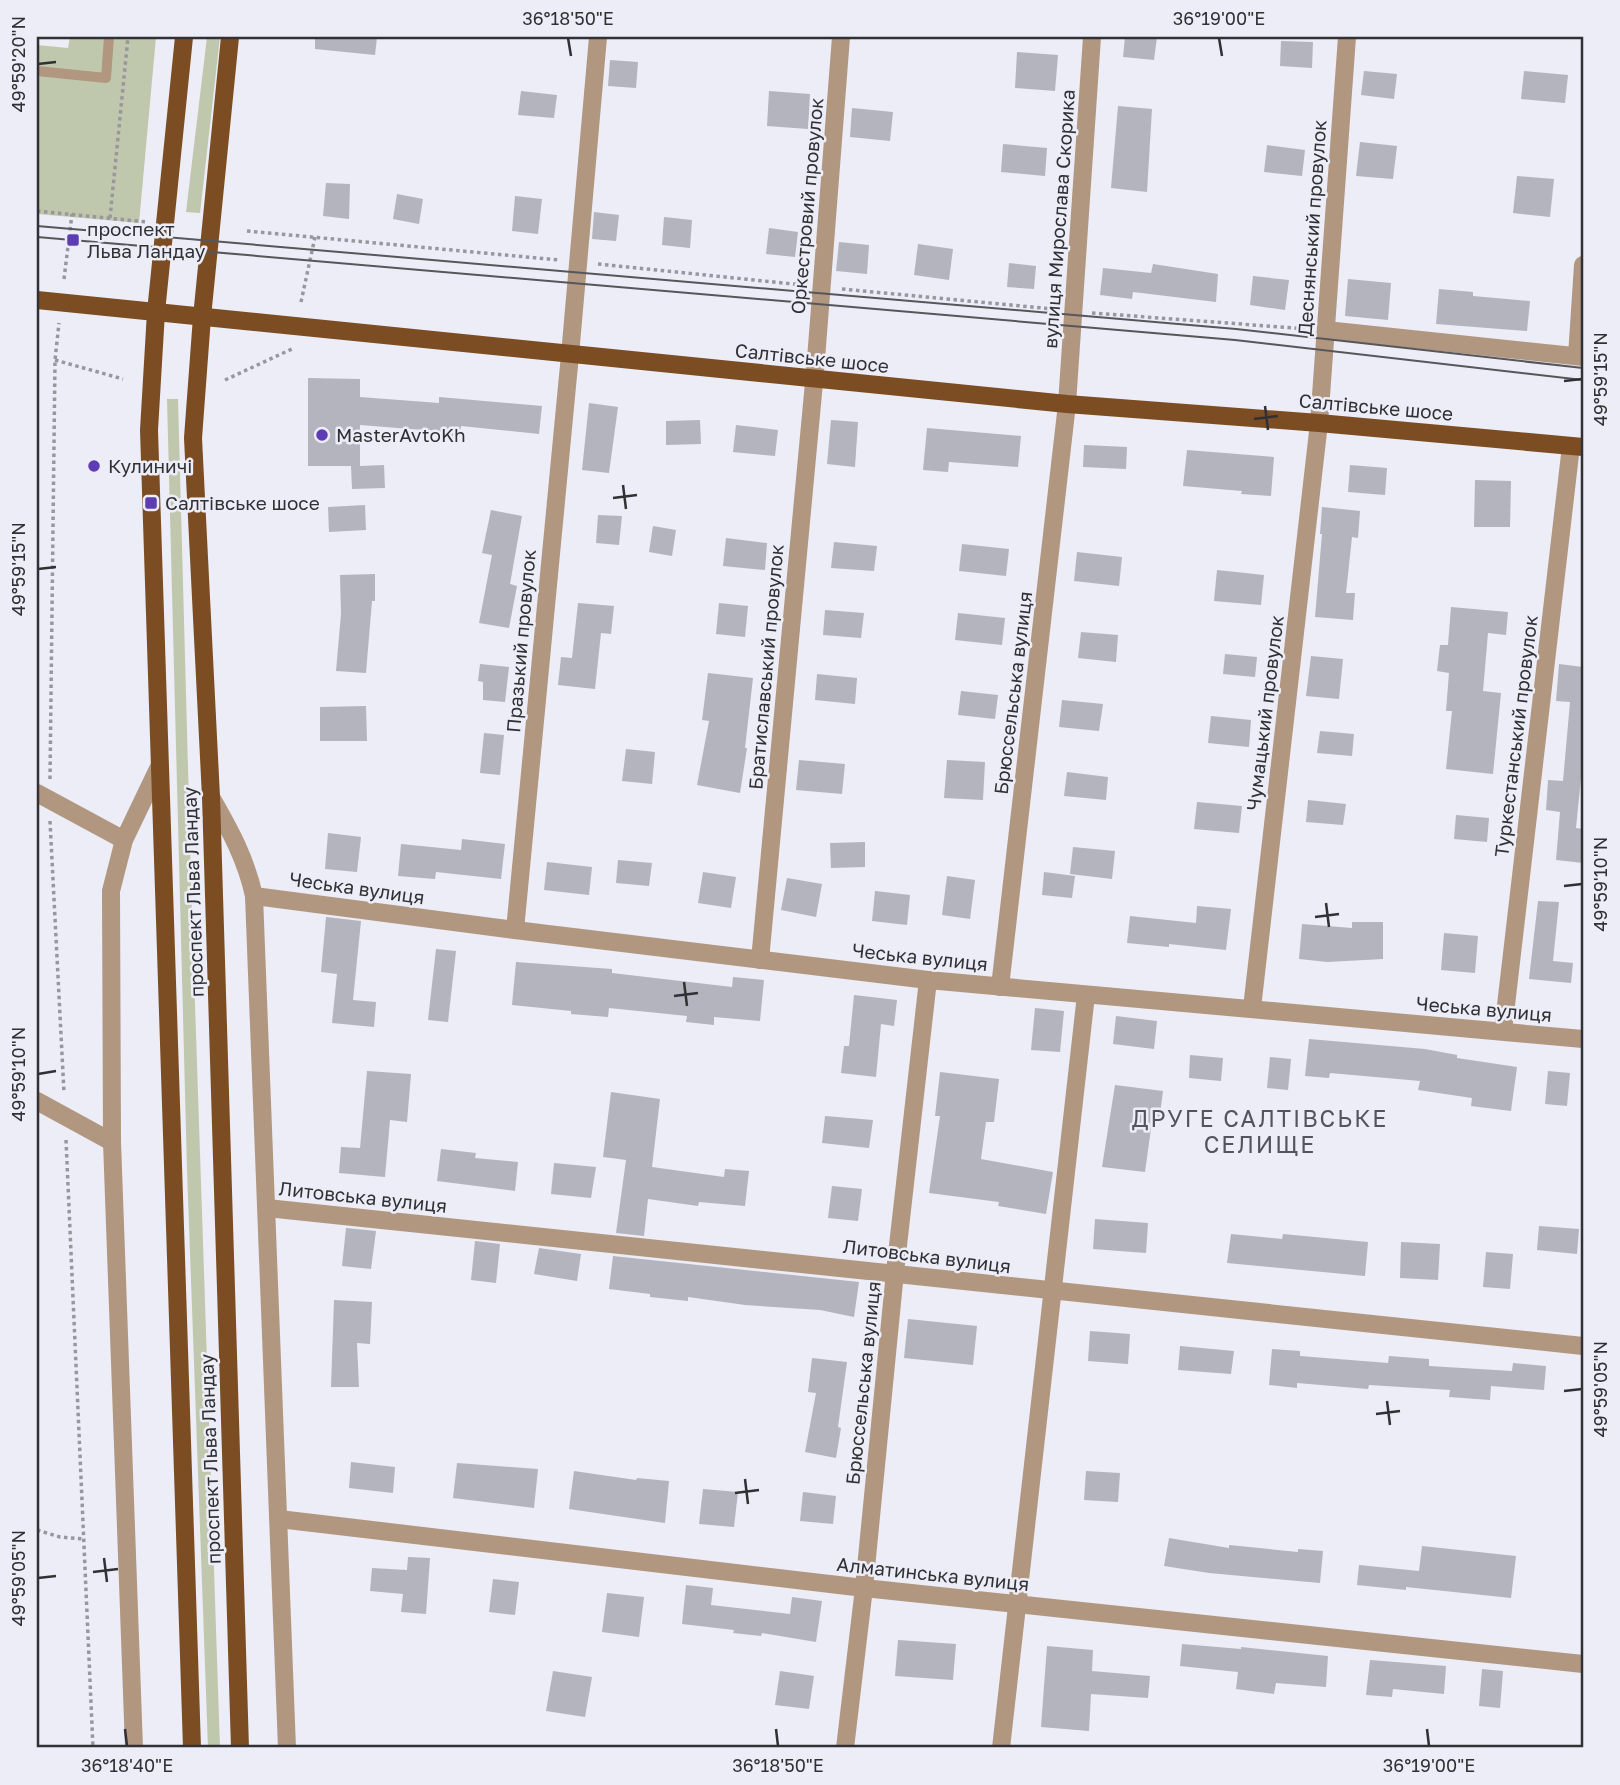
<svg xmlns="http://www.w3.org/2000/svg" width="1620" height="1785" font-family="'Golos Text',sans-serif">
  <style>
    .green { fill: #bfc8ad }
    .building { fill: #b3b4be }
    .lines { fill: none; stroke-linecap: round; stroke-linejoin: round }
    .path { stroke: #97979e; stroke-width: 3.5; stroke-dasharray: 3.5 3.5; stroke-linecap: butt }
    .lane { stroke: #b19680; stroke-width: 10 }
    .street { stroke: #b19680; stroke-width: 18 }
    .primary { stroke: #7c4d23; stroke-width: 18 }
    .tram { stroke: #56565b; stroke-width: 2 }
    .ticks { fill: none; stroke: #313135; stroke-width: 2.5 }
    .poi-dot { fill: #5e3cb4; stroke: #ecedf7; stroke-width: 2.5 }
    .labels { text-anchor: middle; stroke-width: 5; stroke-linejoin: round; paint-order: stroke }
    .street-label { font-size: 19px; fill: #313135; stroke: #ecedf7 }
    .poi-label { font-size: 19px; fill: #313135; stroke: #ecedf7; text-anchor: start }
    .quarter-label { font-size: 23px; letter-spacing: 2px; fill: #53545c; stroke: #ecedf7 }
    .neatline { fill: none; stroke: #313135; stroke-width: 2.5 }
    .ticks-label { font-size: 18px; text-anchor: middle; fill: #313135 }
  </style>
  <rect width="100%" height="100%" fill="#ecedf7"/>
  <g class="green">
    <polygon points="70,37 156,37 139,223 37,214 37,45 68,48"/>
    <polygon points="207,37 220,37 200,213 186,212"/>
    <polygon points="167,399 178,399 192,915 220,1748 208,1748 187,1170"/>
  </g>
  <g class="building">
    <polygon points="315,37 377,37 375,55 315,49"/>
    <polygon points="1125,37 1157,37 1154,60 1123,57"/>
    <polygon points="1281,41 1313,42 1312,68 1280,66"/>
    <polygon points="1017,52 1058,55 1055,91 1015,88"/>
    <polygon points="610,60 638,62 636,88 608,86"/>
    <polygon points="1364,71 1397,74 1394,99 1361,95"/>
    <polygon points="1524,71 1568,75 1565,103 1521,99"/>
    <polygon points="521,91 557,95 554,118 518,115"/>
    <polygon points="769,91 810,94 808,129 767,126"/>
    <polygon points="1118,106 1152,109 1147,192 1111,188"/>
    <polygon points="852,108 893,112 890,141 850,137"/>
    <polygon points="1360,142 1397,146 1393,179 1356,176"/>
    <polygon points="1003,144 1047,148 1045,176 1001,172"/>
    <polygon points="1267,145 1305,150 1302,176 1264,172"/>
    <polygon points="1517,176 1554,179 1550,217 1513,213"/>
    <polygon points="326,183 350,184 349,219 323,216"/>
    <polygon points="397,194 423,199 419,224 393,219"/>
    <polygon points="515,196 542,199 538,234 512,231"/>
    <polygon points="594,212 619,215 616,241 592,239"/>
    <polygon points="664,217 692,220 690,248 662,245"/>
    <polygon points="769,228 798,232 795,257 766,254"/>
    <polygon points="839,242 869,245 867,274 836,271"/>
    <polygon points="918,244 953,249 949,280 914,275"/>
    <polygon points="1009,263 1036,266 1034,289 1007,287"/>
    <polygon points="1153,264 1218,274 1216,302 1133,292 1132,299 1100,295 1103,268 1151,273"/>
    <polygon points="1253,276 1289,280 1285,310 1250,305"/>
    <polygon points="1348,279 1391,283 1388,320 1345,316"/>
    <polygon points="1439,289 1473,292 1473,296 1530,301 1527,331 1436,324"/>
    <polygon points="308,378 360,379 360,397 439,403 439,397 542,406 539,434 461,426 460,437 436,435 436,431 360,425 360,466 384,465 385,488 352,489 351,466 356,466 308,466"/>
    <polygon points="589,403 618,407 609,473 582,470"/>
    <polygon points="700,420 701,444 666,445 666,421"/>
    <polygon points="831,420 858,422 855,467 827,464"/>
    <polygon points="736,425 778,430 775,456 733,452"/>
    <polygon points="927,428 1021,436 1018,467 949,462 948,472 923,470"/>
    <polygon points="1084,445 1127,447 1126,469 1083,467"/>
    <polygon points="1187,450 1274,457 1271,496 1241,494 1242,491 1183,486"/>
    <polygon points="1350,465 1387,468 1385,495 1348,492"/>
    <polygon points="1475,480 1511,481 1510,527 1474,527"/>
    <polygon points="365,505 366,530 329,532 328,507"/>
    <polygon points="1322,507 1360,511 1358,538 1352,537 1346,593 1355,593 1353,620 1315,617 1322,534 1320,534"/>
    <polygon points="491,510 522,516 510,584 517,586 509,628 479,623 492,555 482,553"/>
    <polygon points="598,515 622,516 619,545 596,543"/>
    <polygon points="653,526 676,530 672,556 649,552"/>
    <polygon points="726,538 767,543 765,570 723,566"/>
    <polygon points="834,542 877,546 874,571 831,568"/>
    <polygon points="962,544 1009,549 1006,576 959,571"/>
    <polygon points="1077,552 1122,557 1119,586 1074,581"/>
    <polygon points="1217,570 1264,575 1261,605 1214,601"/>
    <polygon points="375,574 375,601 372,601 366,673 336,671 341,614 340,575"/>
    <polygon points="578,603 614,606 611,634 601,633 595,689 558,685 561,657 572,658"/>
    <polygon points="719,603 748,606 745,637 716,634"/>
    <polygon points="1451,607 1508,612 1506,635 1488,633 1483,691 1501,693 1493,774 1446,769 1452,711 1446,711 1449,673 1437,671 1440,645 1448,645"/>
    <polygon points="825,610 864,613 861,638 823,635"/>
    <polygon points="958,613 1005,618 1002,645 955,640"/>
    <polygon points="1081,632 1118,635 1116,662 1078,658"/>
    <polygon points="1225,654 1257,657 1255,677 1223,674"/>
    <polygon points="1311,656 1343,659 1339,699 1306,696"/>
    <polygon points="480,664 509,667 505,702 483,700 483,682 478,681"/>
    <polygon points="1559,664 1583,667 1583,758 1576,828 1583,829 1583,863 1556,860 1560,812 1546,810 1548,780 1563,781 1570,702 1556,701"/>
    <polygon points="708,673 753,678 745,748 747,748 740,793 697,785 709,721 702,720"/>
    <polygon points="817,674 857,678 855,704 815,700"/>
    <polygon points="961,691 998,695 995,719 958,715"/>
    <polygon points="1062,700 1103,704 1099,731 1059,727"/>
    <polygon points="366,706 367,741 320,741 320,707"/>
    <polygon points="1211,716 1251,720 1249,747 1208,743"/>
    <polygon points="1320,731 1354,734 1352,756 1317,753"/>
    <polygon points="484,733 504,735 500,775 480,773"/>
    <polygon points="626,749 655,752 652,784 622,781"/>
    <polygon points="799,760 845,764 842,794 796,790"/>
    <polygon points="947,760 985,762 983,800 944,798"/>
    <polygon points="1067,772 1108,777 1106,800 1064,796"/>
    <polygon points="1308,800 1346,804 1343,825 1306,822"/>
    <polygon points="1197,802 1242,806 1239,833 1194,829"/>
    <polygon points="1456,815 1489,818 1487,842 1454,839"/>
    <polygon points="328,833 361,837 357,872 325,869"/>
    <polygon points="462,839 505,844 501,879 436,872 435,879 398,876 401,844 461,850"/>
    <polygon points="865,842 865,867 831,868 830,843"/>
    <polygon points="1073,847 1115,851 1112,879 1070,874"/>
    <polygon points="618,860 652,863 649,886 616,883"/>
    <polygon points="547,862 592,867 589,895 544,890"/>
    <polygon points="703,872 736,877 731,908 698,903"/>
    <polygon points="1044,872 1075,876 1072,898 1042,895"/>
    <polygon points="947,876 975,880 970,919 942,915"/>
    <polygon points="787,878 822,884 816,917 781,910"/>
    <polygon points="875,891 910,895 907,925 872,921"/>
    <polygon points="1538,901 1559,902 1553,961 1573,963 1571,983 1529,979"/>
    <polygon points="1197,906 1231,909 1226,950 1169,944 1169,947 1127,943 1130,916 1196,923"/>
    <polygon points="326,917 361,921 353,1000 376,1002 374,1027 332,1023 337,974 321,972"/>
    <polygon points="1352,922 1383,922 1383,959 1327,962 1299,959 1302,924 1352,928"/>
    <polygon points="1444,933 1478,936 1475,973 1441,970"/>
    <polygon points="436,949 456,951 448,1022 428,1020"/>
    <polygon points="516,962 612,969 612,973 732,987 733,977 764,980 760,1021 714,1017 714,1025 686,1022 687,1016 609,1008 608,1017 571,1014 571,1011 512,1005"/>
    <polygon points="854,995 897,1000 894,1026 881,1024 876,1077 841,1073 844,1046 849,1046"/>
    <polygon points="1035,1008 1064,1011 1060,1052 1031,1050"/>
    <polygon points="1116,1016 1157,1021 1154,1049 1113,1044"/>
    <polygon points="1309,1039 1425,1049 1457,1055 1457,1058 1517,1067 1511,1111 1471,1106 1472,1098 1418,1090 1420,1081 1330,1073 1329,1078 1305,1076"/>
    <polygon points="1190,1055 1223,1058 1221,1081 1189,1078"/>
    <polygon points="1270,1057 1291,1059 1288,1090 1267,1088"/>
    <polygon points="367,1071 411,1074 407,1122 390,1120 385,1177 339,1173 341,1147 360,1148"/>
    <polygon points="1548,1071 1570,1073 1567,1106 1545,1104"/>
    <polygon points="940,1072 999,1079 994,1122 986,1122 981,1159 1053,1172 1046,1214 998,1206 999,1202 929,1193 940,1116 935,1116"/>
    <polygon points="1115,1085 1163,1091 1159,1122 1152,1121 1145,1172 1102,1167"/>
    <polygon points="611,1092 660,1099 652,1167 724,1177 725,1169 749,1171 745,1206 699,1202 698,1206 648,1199 644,1236 616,1233 626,1160 603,1157"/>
    <polygon points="825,1116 873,1120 869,1148 822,1143"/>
    <polygon points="441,1149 476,1153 475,1158 518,1162 515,1191 437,1181"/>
    <polygon points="554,1163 596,1167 591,1198 551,1194"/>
    <polygon points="832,1186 862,1189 858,1221 828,1218"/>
    <polygon points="1095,1219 1148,1223 1146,1253 1093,1249"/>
    <polygon points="1539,1226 1579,1229 1577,1254 1537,1250"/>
    <polygon points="346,1228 376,1231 371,1269 342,1266"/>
    <polygon points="1231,1234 1282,1239 1283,1234 1368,1242 1365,1276 1227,1263"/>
    <polygon points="475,1241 500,1244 496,1283 471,1280"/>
    <polygon points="1401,1242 1440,1244 1438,1280 1400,1278"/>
    <polygon points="539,1248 581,1254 577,1281 534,1274"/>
    <polygon points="1486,1252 1513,1254 1510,1289 1483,1287"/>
    <polygon points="613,1256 859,1282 854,1317 820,1310 745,1305 688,1297 688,1301 650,1297 650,1294 609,1289"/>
    <polygon points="334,1300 372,1302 370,1344 357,1343 359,1387 331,1387"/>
    <polygon points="908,1319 977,1326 973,1365 904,1358"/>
    <polygon points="1090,1331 1130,1334 1128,1364 1088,1361"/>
    <polygon points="1180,1346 1234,1351 1231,1374 1178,1370"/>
    <polygon points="1272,1349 1300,1351 1300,1356 1388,1363 1389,1356 1429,1359 1429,1366 1512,1371 1513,1363 1546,1366 1544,1390 1491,1386 1490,1400 1449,1397 1450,1390 1369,1385 1368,1389 1297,1383 1297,1388 1269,1385"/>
    <polygon points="812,1358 847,1362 838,1427 841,1428 836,1458 805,1452 816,1393 808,1392"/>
    <polygon points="351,1462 395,1467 393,1493 349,1488"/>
    <polygon points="457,1463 538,1469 534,1508 453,1498"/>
    <polygon points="574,1471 636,1480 637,1478 669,1481 665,1523 569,1509"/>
    <polygon points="1086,1471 1120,1473 1118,1502 1084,1500"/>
    <polygon points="703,1489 738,1492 734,1527 699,1524"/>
    <polygon points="803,1492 836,1496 833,1524 800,1521"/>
    <polygon points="1169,1538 1229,1548 1229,1545 1298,1552 1298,1549 1323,1551 1320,1583 1209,1573 1164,1566"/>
    <polygon points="1422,1546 1516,1556 1511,1598 1406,1587 1406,1590 1357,1585 1359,1565 1419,1571"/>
    <polygon points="408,1557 430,1558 426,1614 401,1612 403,1594 370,1591 372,1568 407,1570"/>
    <polygon points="493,1579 519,1582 515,1615 489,1612"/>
    <polygon points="686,1585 713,1588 711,1605 790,1614 792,1597 822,1601 816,1642 762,1633 761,1636 733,1633 734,1630 682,1624"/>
    <polygon points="607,1593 644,1597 639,1637 602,1632"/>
    <polygon points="898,1640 956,1644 953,1680 895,1676"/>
    <polygon points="1182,1644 1241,1649 1241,1647 1328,1656 1326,1687 1276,1683 1274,1694 1236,1689 1238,1672 1180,1666"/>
    <polygon points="1047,1646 1093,1650 1092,1671 1150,1676 1148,1698 1091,1694 1089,1731 1041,1727"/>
    <polygon points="1370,1660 1446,1666 1444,1694 1393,1689 1392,1697 1366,1695"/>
    <polygon points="1482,1669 1503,1671 1500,1708 1479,1706"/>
    <polygon points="553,1671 592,1677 585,1717 546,1711"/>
    <polygon points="780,1671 814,1676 809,1709 775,1705"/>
  </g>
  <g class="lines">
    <g class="path">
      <polyline points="37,211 147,222"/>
      <polyline points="110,218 128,37"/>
      <polyline points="247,231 559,260"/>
      <polyline points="598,264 803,285"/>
      <polyline points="64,279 72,214"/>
      <polyline points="842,289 1053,309"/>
      <polyline points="301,302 315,237"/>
      <polyline points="1092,313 1308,329"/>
      <polyline points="55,360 123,379"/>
      <polyline points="225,380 294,348"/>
      <polyline points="50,779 55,360 59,323"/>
      <polyline points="50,821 64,1093"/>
      <polyline points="66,1140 93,1748"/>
      <polyline points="37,1530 60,1537 83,1539"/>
    </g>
    <polyline class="lane" points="37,71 106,78 109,37"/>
    <g class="street">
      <polyline points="1326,330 1583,357"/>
      <polyline points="1577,356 1583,265"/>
      <polyline points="37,793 124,840"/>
      <path d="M211 797C230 830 246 859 254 896L287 1748"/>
      <polyline points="254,896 515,930 928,980 1583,1039"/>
      <polyline points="515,930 570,355 598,37"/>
      <polyline points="760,960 815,372 841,37"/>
      <polyline points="1000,987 1067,404 1092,37"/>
      <polyline points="1252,1008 1319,423 1347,37"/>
      <polyline points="1503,1031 1571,446"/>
      <polyline points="37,1101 112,1142"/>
      <polyline points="267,1208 1583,1346"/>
      <polyline points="279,1519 864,1588 1583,1664"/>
      <polyline points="134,1748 112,1142 111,891 124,840 158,769"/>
      <polyline points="845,1748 864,1588 895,1272 928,980"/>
      <polyline points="1001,1748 1086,995"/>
    </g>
    <g class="primary">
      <polyline points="184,37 156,312 149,430 192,1748"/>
      <polyline points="230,37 202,317 193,438 211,797 240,1748"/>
      <polyline points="37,300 1067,404 1319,423 1583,447"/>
    </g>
    <g class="tram">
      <polyline points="37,226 1236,329 1583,368"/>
      <polyline points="37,237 1235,340 1583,380"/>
    </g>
  </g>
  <path class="ticks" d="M568 38 571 56M1219 38 1222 56M38 64 56 62M1564 381 1582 379M1265 406 1268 430M1254 419 1278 416M623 485 626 509M613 498 637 495M38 569 56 567M1564 886 1582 884M1326 903 1329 927M1315 917 1339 914M684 982 687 1006M674 996 698 993M38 1074 56 1071M1564 1391 1582 1389M1387 1401 1390 1425M1376 1414 1400 1411M745 1479 748 1504M735 1493 759 1490M104 1558 107 1582M93 1572 118 1569M38 1578 56 1576M125 1729 127 1746M776 1729 778 1746M1427 1729 1429 1746"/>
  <g class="poi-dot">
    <rect x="66" y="233" width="14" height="14" rx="3.5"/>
    <circle cx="322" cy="435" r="7"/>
    <circle cx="94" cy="466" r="7"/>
    <rect x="144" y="496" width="14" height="14" rx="3.5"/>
  </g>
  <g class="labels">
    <g class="street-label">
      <text transform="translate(807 206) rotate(-85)" y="7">Оркестровий провулок</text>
      <text transform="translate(1059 219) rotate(-86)" y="7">вулиця Мирослава Скорика</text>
      <text transform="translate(1312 228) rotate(-86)" y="7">Деснянський провулок</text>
      <text transform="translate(812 358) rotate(6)" y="7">Салтівське шосе</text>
      <text transform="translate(1376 407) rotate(5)" y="7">Салтівське шосе</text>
      <text transform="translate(521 641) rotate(-85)" y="7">Празький провулок</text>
      <text transform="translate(766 667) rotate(-85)" y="7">Братиславський провулок</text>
      <text transform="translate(1013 693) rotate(-83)" y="7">Брюссельська вулиця</text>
      <text transform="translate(1265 713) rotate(-83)" y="7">Чумацький провулок</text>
      <text transform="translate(1516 736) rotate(-83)" y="7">Туркестанський провулок</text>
      <text transform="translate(357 888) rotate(8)" y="7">Чеська вулиця</text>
      <text transform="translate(193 892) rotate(-92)" y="7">проспект Льва Ландау</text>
      <text transform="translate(920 957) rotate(6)" y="7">Чеська вулиця</text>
      <text transform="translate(1484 1009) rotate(5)" y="7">Чеська вулиця</text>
      <text transform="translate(363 1197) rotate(6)" y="7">Литовська вулиця</text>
      <text transform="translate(927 1256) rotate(7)" y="7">Литовська вулиця</text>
      <text transform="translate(863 1383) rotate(-84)" y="7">Брюссельська вулиця</text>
      <text transform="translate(210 1459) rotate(-92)" y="7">проспект Льва Ландау</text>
      <text transform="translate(933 1574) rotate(6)" y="7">Алматинська вулиця</text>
    </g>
    <g class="poi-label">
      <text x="87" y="236">проспект<tspan x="87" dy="22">Льва Ландау</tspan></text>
      <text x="336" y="442">MasterAvtoKh</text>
      <text x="108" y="473">Кулиничі</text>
      <text x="165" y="510">Салтівське шосе</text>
    </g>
    <g class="quarter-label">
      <text x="1260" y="1127">ДРУГЕ САЛТІВСЬКЕ<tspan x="1260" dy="26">СЕЛИЩЕ</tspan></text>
    </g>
  </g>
  <rect width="1620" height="1785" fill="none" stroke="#ecedf7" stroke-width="77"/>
  <rect x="38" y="38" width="1544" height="1708" class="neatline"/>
  <g class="ticks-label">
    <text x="568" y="25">36°18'50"E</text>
    <text x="1219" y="25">36°19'00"E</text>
    <text transform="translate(19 64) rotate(-90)" y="6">49°59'20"N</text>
    <text transform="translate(1601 379) rotate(-90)" y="6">49°59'15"N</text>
    <text transform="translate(19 569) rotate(-90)" y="6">49°59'15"N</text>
    <text transform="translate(1601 884) rotate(-90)" y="6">49°59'10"N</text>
    <text transform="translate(19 1074) rotate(-90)" y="6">49°59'10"N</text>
    <text transform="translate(1601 1389) rotate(-90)" y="6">49°59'05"N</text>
    <text transform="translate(19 1578) rotate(-90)" y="6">49°59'05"N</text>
    <text x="127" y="1772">36°18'40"E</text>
    <text x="778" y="1772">36°18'50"E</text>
    <text x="1429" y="1772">36°19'00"E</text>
  </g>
</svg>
